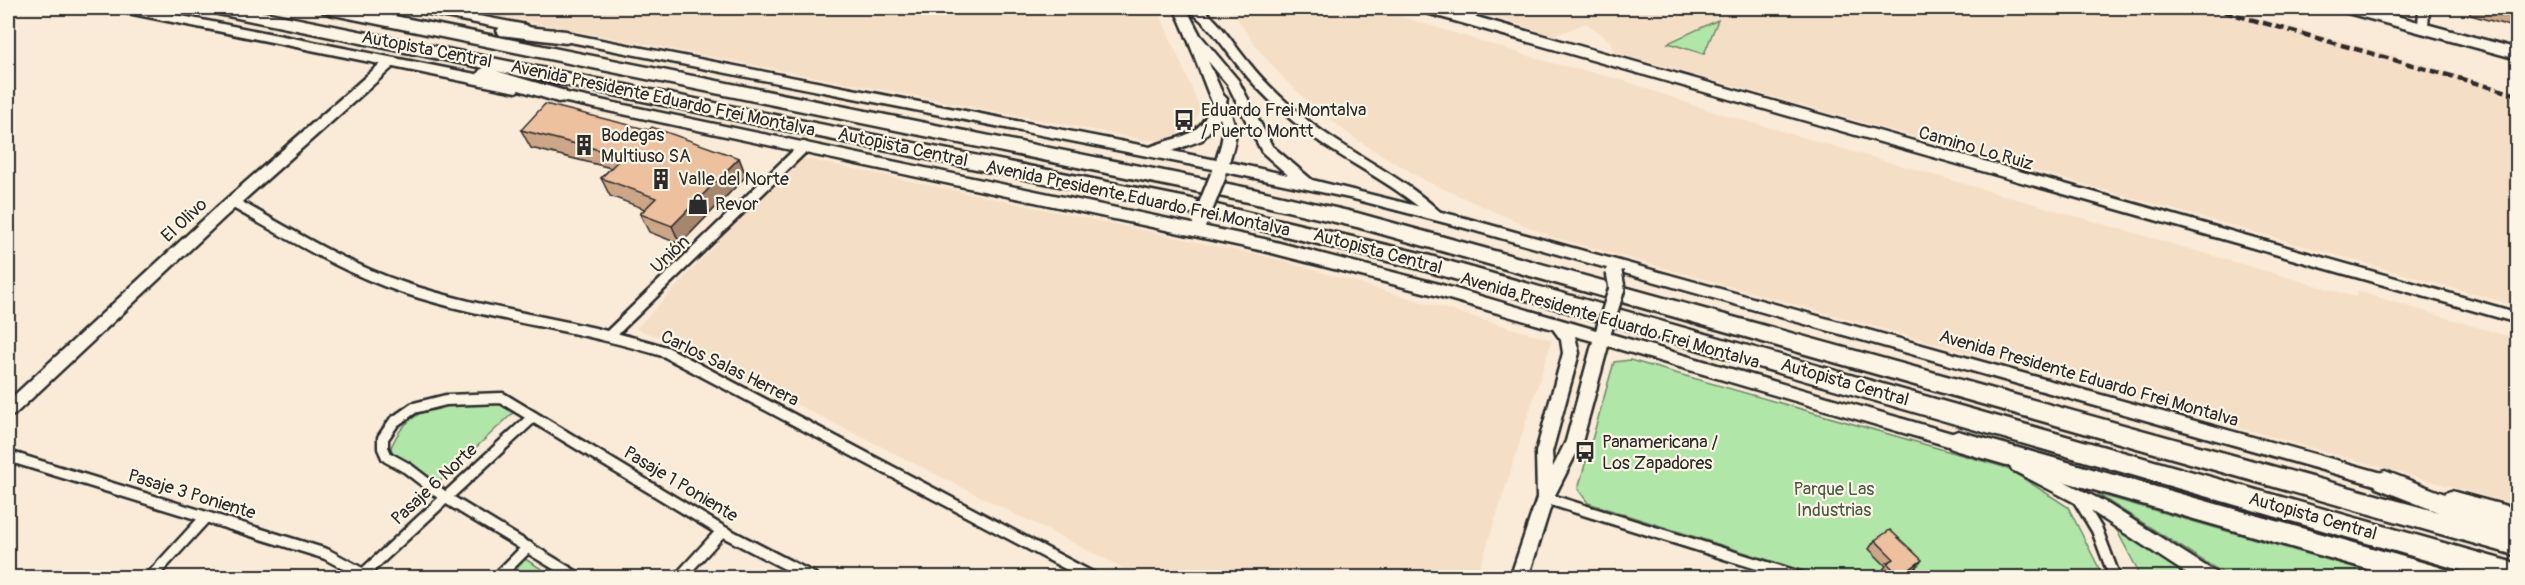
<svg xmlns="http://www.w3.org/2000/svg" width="2525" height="585" font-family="Pangolin,sans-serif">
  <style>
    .built { fill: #f5dec6 }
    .green { fill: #b0e6a8; stroke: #6e886a; stroke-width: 1.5 }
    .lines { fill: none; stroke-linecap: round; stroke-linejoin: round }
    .street-casing { stroke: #2b2b2b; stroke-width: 15 }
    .secondary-casing { stroke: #2b2b2b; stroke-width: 5 }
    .highway-casing { stroke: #2b2b2b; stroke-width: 5 }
    .street { stroke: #fcf5e5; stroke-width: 10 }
    .secondary { fill: #fcf5e5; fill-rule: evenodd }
    .highway { fill: #fcf5e5; fill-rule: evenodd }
    .rail { stroke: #2b2b2b; stroke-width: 4.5; stroke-dasharray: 9 4.5; stroke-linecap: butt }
    .secondary-bridge-casing { stroke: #2b2b2b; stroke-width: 20; stroke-linecap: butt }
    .secondary-bridge { stroke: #fcf5e5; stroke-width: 15 }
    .wall { fill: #cca687; stroke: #2b2b2b; stroke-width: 1.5 }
    .shaded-wall { fill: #a6876e; stroke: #2b2b2b; stroke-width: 1.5 }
    .building { fill: #edc19d; stroke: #2b2b2b; stroke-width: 1.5 }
    .labels { text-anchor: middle; stroke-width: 4.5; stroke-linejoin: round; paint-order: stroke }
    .street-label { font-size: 18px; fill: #2b2b2b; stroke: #fcf5e5 }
    .poi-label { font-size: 18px; fill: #2b2b2b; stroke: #fcf5e5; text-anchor: start }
    .park-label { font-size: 18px; fill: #4c5a4a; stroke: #fcf5e5 }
  </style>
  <rect width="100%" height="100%" fill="#f9ebd7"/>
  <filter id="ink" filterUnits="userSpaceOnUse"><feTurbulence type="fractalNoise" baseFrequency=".0167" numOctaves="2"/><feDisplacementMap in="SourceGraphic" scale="12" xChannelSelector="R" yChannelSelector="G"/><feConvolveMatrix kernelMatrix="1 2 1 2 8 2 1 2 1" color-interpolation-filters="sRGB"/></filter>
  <g filter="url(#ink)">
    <g class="built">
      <polygon points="456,8 1157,8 1199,105 1199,111 1195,122 1184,120 1184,132 1162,140 1145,140"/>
      <polygon points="1230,8 1373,8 1552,63 1622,80 1705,109 2356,297 2357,291 2517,339 2517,505 1549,236 1428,182 1357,140 1319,111 1286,81 1258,49"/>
      <polygon points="1469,8 2221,8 2367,48 2517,92 2517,306 1613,52 1610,41 1586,23 1554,36"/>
      <polygon points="798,157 1273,258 1552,340 1477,577 1143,578 668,340 636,329"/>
    </g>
    <g class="green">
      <polygon points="1718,20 1704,54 1668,43"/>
      <polygon points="1630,360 2007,468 2068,507 2098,566 2102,577 1823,577 1588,503 1578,489 1614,362"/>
      <path d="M495 401 514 412 438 483 390 450C408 401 451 403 495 401Z"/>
      <polygon points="2097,494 2388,577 2229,577"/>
      <polygon points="2115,527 2189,577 2138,577 2136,567"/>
      <polygon points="525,559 555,577 506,577"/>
    </g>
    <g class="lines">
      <defs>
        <g id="street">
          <path d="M1193 8C1215 22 1228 46 1245 66 1260 85 1278 102 1297 118 1340 155 1394 176 1436 215"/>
          <polyline points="1427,8 2518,318"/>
          <polyline points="2348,8 2518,54"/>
          <polyline points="2423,28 2424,8"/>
          <path d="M232 202C288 233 343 268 404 288 489 316 580 325 666 352L1093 578"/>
          <polyline points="610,335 804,147"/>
          <polyline points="8,456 326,554 363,574"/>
          <polyline points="2077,497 2097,530 2115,578"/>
          <polyline points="1545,498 1802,578"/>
          <polyline points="150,578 205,518"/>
          <polyline points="359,578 533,417"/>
          <polyline points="497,578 528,547"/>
          <polyline points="578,578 446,498 407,468 387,457 383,448 383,438 394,422 414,408 446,400 502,398 722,531 813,578"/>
          <polyline points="679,578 722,531"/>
        </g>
        <g id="secondary">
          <polygon points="117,8 141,8 516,82 523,87 516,92 393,67 225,217 14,415 8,417 8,401 215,209 380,64 123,12"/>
          <polygon points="414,8 438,8 526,25 532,29 526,33 420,12"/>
          <path d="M1174 8H1186L1200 35 1238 80 1272 146 1312 180 1465 218 2393 476 2399 478 2401 483 2399 488 2393 490 1465 228 1354 199 1226 172 1224 177H1214L1213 169 555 39 549 35 555 31 1150 147C1180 135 1201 139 1212 102 1199 71 1189 38 1174 8ZM1208 61 1228 85 1262 152 1288 175 1229 162C1238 132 1238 131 1226 102L1227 99 1223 95ZM1220 118C1226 133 1221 145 1216 160L1172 151 1202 140Z"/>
          <path d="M548 89 1264 239 1435 283 1596 330 1599 326H1609L1611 334 1965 437 1971 439 1973 444 1971 449 1965 451 1608 346 1582 442 1553 499 1528 578H1510L1537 498 1536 452 1563 353 1561 340 1553 329 1435 295 1264 251 543 97 541 94ZM1575 336 1593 341 1566 441 1553 467 1552 452 1579 353Z"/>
          <polygon points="2018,458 2103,501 2215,572 2218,578 2193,578 2091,511 2012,470 2010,465 2012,460"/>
          <polygon points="2451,491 2518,509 2518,524 2445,503 2443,498 2445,493"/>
        </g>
        <g id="highway">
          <polygon points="209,8 244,8 1187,198 1416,252 2518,564 2518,578 2488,578 1416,268 1187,212 496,71 565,91 567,96 565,101 558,102 480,78 477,74 480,70 484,68 218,14 212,12"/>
          <polygon points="320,8 355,8 1248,188 1357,213 2438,512 2377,488 2373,481 2377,474 2385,471 2518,522 2518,556 1357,227 1248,202 329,14 323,12"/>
          <polygon points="506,25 566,31 572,33 575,37 572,41 566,43 500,35 497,31 500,27"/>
          <polygon points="1958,431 2439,567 2448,570 2451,578 2399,578 1958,451 1950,448 1947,441 1950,434"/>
        </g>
      </defs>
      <use href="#street" class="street-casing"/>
      <use href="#secondary" class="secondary-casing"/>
      <use href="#highway" class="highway-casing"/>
      <use href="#street" class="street"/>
      <use href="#secondary" class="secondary"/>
      <use href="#highway" class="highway"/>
      <polyline class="rail" points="2211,8 2518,95"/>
      <defs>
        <g id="secondary-bridge">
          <polyline points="1200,221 1218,176"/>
          <polyline points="1604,330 1617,288 1614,272"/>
        </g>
      </defs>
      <use href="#secondary-bridge" class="secondary-bridge-casing"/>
      <use href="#secondary-bridge" class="secondary-bridge"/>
    </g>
    <g class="wall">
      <polygon points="2470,8 2517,8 2517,28 2470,15"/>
      <polygon points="521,130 739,158 746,176 680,244 649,232 640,214 645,209 610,196 601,178 611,168 531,148"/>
      <polygon points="1875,540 1915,569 1903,578 1886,578 1881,572 1886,566 1869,549"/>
    </g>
    <g class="shaded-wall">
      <polygon points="739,158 746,176 680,244 672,226"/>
      <polygon points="1922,560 1915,569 1903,578 1899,578"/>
    </g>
    <g class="building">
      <polygon points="545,104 649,130 652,127 739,158 672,226 640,214 656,198 601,178 623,156 521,130"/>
      <polygon points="1890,530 1922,560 1900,576 1887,563 1894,559 1875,540"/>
    </g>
  </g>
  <defs>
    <symbol id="bus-bare" viewBox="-9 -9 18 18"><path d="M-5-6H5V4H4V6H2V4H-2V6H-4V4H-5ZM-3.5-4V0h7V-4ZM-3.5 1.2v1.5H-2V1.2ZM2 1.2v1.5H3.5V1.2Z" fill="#2b2b2b" stroke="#fcf5e5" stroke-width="2.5" paint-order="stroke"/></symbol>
    <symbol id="building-bare" viewBox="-9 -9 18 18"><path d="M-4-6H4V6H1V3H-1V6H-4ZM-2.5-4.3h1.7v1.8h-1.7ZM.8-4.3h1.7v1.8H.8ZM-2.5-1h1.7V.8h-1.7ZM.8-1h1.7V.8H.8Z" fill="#2b2b2b" stroke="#fcf5e5" stroke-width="2.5" paint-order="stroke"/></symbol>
    <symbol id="shop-bare" viewBox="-9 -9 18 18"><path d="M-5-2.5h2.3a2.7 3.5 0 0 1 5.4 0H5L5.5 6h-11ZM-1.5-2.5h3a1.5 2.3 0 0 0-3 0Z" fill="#2b2b2b" stroke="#fcf5e5" stroke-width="2.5" paint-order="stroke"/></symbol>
  </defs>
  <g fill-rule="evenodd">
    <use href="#bus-bare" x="1169" y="105" width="30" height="30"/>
    <use href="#building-bare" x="569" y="130" width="30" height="30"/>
    <use href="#building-bare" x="646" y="164" width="30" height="30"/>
    <use href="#shop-bare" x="683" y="189" width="30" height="30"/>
    <use href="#bus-bare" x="1570" y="437" width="30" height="30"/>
  </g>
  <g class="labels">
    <g class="street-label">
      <text transform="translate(427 49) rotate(11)" y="6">Autopista Central</text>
      <text transform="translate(663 98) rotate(12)" y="6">Avenida Presidente Eduardo Frei Montalva</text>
      <text transform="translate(903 147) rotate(12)" y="6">Autopista Central</text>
      <text transform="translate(1976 148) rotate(16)" y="6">Camino Lo Ruiz</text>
      <text transform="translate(1138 198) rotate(12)" y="6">Avenida Presidente Eduardo Frei Montalva</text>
      <text transform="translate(184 220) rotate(-43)" y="6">El Olivo</text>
      <text transform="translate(1378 251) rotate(15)" y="6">Autopista Central</text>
      <text transform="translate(670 254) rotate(-44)" y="6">Unión</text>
      <text transform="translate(1610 320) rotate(16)" y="6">Avenida Presidente Eduardo Frei Montalva</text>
      <text transform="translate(730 368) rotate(26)" y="6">Carlos Salas Herrera</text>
      <text transform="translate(2089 378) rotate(16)" y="6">Avenida Presidente Eduardo Frei Montalva</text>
      <text transform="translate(1845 382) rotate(16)" y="6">Autopista Central</text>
      <text transform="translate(434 484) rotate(-43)" y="6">Pasaje 6 Norte</text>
      <text transform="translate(681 484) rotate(31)" y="6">Pasaje 1 Poniente</text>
      <text transform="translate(192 494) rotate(17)" y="6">Pasaje 3 Poniente</text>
      <text transform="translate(2313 516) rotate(16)" y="6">Autopista Central</text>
    </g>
    <g class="poi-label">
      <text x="1201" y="116">Eduardo Frei Montalva<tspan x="1201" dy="21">/ Puerto Montt</tspan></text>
      <text x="601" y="141">Bodegas<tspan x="601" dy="21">Multiuso SA</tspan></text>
      <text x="678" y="185">Valle del Norte</text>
      <text x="715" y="210">Revor</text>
      <text x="1602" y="448">Panamericana /<tspan x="1602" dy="21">Los Zapadores</tspan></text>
    </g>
    <g class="park-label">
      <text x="1834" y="495">Parque Las<tspan x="1834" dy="21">Industrias</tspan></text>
    </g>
  </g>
  <rect width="2525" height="585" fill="none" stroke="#fcf5e5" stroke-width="30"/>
  <rect x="15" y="15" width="2495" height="555" fill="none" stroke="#2b2b2b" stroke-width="2" filter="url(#ink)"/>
</svg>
